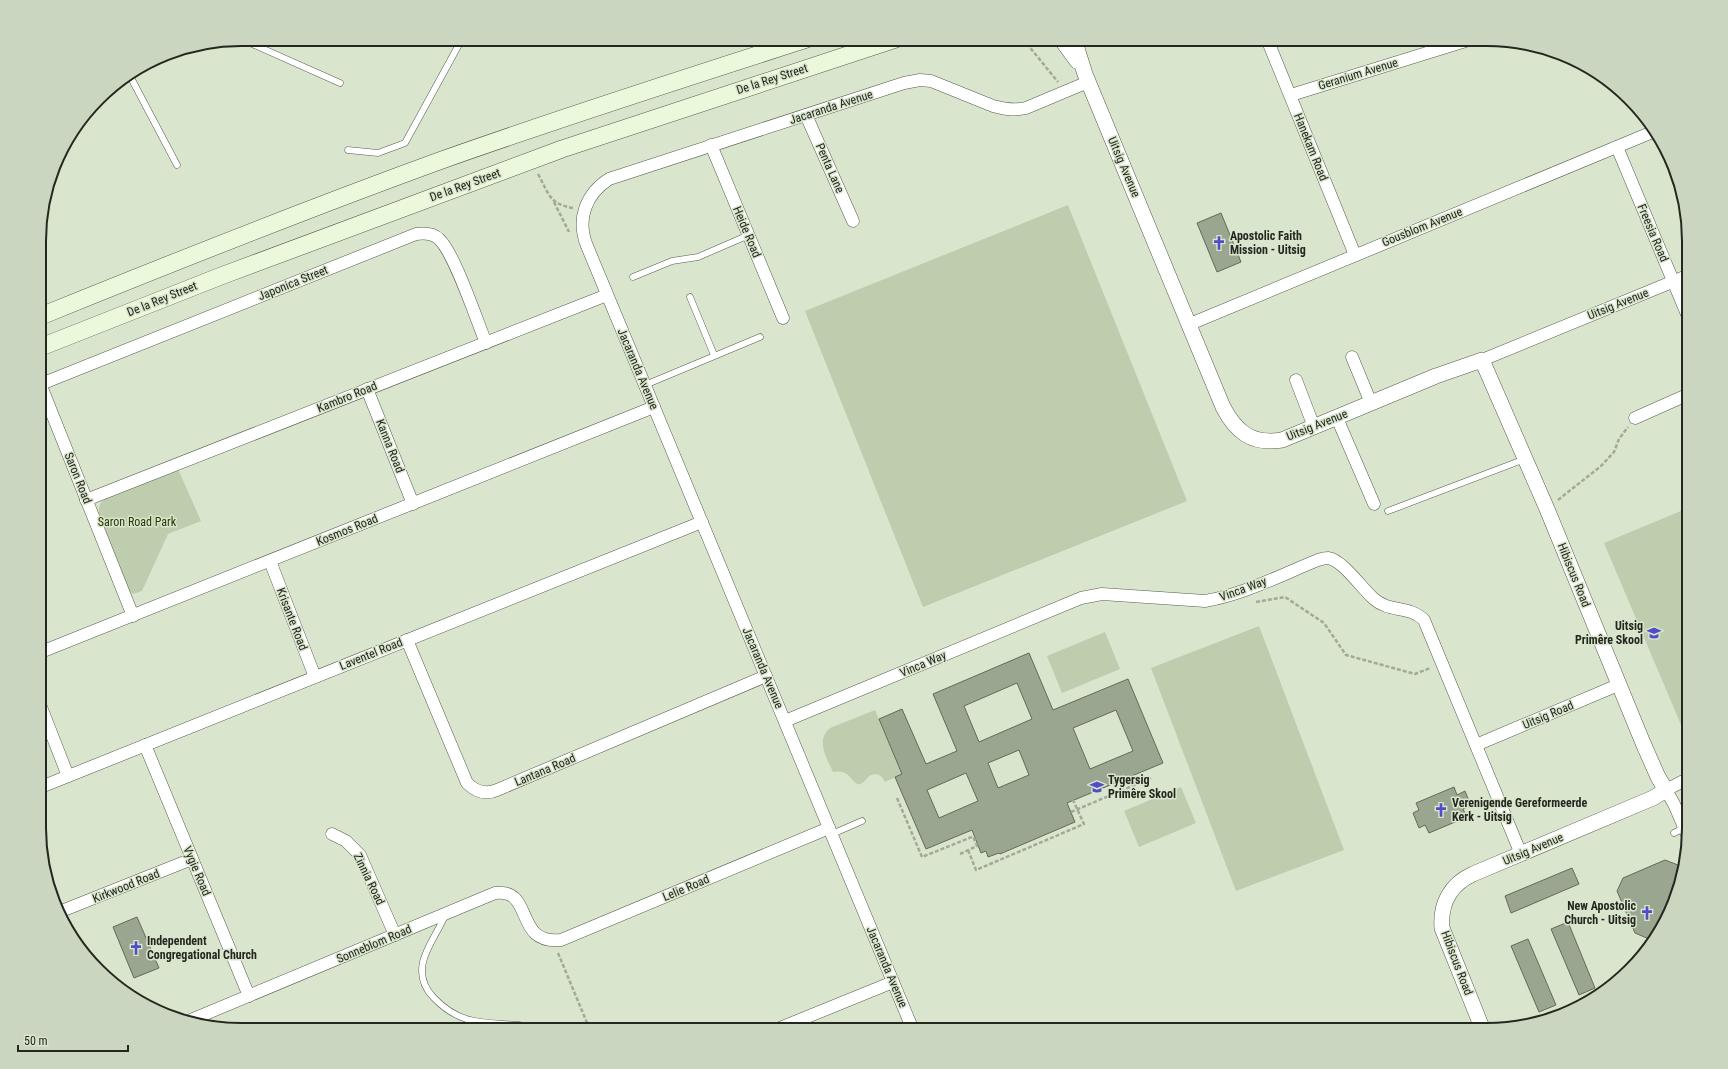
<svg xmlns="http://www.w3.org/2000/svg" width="1728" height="1069" font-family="'Roboto Condensed',sans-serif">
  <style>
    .green { fill: #becdad }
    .building { fill: #9ba690; stroke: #616b57; fill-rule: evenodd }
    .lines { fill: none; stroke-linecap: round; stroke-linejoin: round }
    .service-casing { stroke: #545d4a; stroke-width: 7 }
    .minor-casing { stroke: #545d4a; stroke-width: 13 }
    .tertiary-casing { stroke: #545d4a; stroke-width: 16 }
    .secondary-casing { stroke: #545d4a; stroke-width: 18 }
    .path { stroke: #a1aa97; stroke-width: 2.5; stroke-dasharray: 4 2; stroke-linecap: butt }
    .service { stroke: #fff; stroke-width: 6 }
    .minor { stroke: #fff; stroke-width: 12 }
    .tertiary { stroke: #fff; stroke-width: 15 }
    .secondary { stroke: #ecf8dc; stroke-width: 17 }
    .labels { text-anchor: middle; stroke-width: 3; stroke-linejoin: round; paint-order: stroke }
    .street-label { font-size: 12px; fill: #23271e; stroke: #dae5ce }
    .poi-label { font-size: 12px; font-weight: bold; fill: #23271e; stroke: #dae5ce; text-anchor: start }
    .park-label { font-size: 12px; fill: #263a00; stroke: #dae5ce }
    .rim { fill: none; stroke: #23271e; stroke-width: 2 }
  </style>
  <rect width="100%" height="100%" fill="#dae5ce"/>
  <g class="green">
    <polygon points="1068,205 1187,501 923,607 805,311"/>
    <path d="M178 469 201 521 168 534 142 591 133 594 129 591 99 515C98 507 100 501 107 498Z"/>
    <polygon points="1688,508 1689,739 1687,739 1604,543"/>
    <polygon points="1259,626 1344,850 1236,891 1151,668"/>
    <polygon points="1105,632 1120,669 1062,693 1047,656"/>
    <path d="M875 710 902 774 885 782C882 775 877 773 871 775 867 777 865 782 861 784 852 787 852 768 833 772 827 758 815 741 830 728Z"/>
    <polygon points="1181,787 1196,823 1139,847 1124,811"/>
  </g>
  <g class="building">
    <polygon points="1221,213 1241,262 1217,272 1197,223"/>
    <path d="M1029 653 1053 710 1128 679 1163 763 1067 803 1075 822 1000 854 999 853 988 857 986 851 981 853 972 830 926 849 895 777 902 774 879 719 902 709 926 764 957 751 933 694ZM1017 683 1032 719 979 742 964 706ZM1116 710 1133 751 1090 769 1073 728ZM1019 750 1029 775 998 788 988 763ZM966 773 978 801 939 818 927 790Z"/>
    <polygon points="1454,787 1457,795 1465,791 1471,806 1463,809 1467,817 1429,833 1425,825 1419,828 1413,813 1419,810 1416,803"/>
    <polygon points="1665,860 1678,865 1682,874 1678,892 1657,935 1649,939 1635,933 1617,891 1623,878"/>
    <polygon points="1572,868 1579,884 1511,913 1505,896"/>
    <polygon points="137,917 159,968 134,978 113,927"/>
    <polygon points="1568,922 1595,988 1579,995 1551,929"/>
    <polygon points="1528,939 1556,1005 1539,1012 1511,946"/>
  </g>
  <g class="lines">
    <defs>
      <g id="service">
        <polyline points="241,39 340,83"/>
        <polyline points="130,76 177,165"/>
        <polyline points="348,150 378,153 405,143 462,39"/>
        <polyline points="633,277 672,261 698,257 749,235"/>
        <polyline points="690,297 714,355"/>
        <polyline points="645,385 760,337"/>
        <polyline points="1388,511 1525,459"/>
        <polyline points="1674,833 1684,828"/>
        <polyline points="832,834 862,821"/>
        <path d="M445 915C439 931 427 945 423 962 420 976 424 988 434 998 461 1026 484 1022 519 1025"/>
        <polyline points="1588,1000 1598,996"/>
      </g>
      <g id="minor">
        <polyline points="1267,39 1355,255"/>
        <polyline points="1291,95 1472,39"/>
        <polyline points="806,115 853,221"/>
        <polyline points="711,145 783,318"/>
        <polyline points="1617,147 1689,319"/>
        <polyline points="1190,324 1655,131"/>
        <polyline points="1352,357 1371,403"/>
        <polyline points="1482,360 1689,275"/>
        <polyline points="1296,380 1314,427"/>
        <path d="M41 384 416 234C424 233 433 233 439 239 454 252 477 321 486 343"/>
        <polyline points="41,386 133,616"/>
        <polyline points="367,389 413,504"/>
        <polyline points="1337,418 1374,504"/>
        <polyline points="1635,418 1689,394"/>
        <polyline points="86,500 607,295"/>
        <polyline points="270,561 315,677"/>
        <path d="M407 640 467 783C476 792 486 795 497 790L766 676"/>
        <polyline points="41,652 654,407"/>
        <polyline points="41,707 68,776"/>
        <path d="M785 721 1081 598 1102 594 1205 601C1243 595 1283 574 1318 560 1321 559 1325 558 1328 558 1343 560 1362 589 1374 599 1390 613 1409 605 1424 620L1521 854"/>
        <polyline points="145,745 249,996"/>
        <polyline points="1476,745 1618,685"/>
        <polyline points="1689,778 1666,790 1674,804 1689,839"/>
        <polyline points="41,787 702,522"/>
        <polyline points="332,834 346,841 360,855 395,935"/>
        <polyline points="59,912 192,859"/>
        <path d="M186 1022 495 893C535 888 513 945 561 940L829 828"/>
        <polyline points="775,1030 893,982"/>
        <path d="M913 1030 587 246C576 219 586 194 609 179L904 83 920 80 931 81 993 106C1004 109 1014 111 1026 108L1088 82"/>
      </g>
      <g id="tertiary">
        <polyline points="1061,39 1077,61"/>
        <path d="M1074 39 1085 74 1223 407C1236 432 1252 445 1282 440L1436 376 1482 360 1547 509 1643 743 1658 777 1666 790 1653 798 1473 874C1451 884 1440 903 1442 928L1483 1030"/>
      </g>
      <g id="secondary">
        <path d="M41 316C174 262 307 209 442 160 563 117 685 78 807 39"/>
        <polyline points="41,347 221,276 562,149 896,39"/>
      </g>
    </defs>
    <use href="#service" class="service-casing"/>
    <use href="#minor" class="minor-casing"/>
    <use href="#tertiary" class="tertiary-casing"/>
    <use href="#secondary" class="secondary-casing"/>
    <g class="path">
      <polyline points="1023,39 1058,82"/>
      <path d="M538 174C549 194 549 204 573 208"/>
      <polyline points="554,202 569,232"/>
      <polyline points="1558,500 1601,466 1614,452 1619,439 1628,427"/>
      <polyline points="1256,602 1285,597 1324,623 1346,655 1415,674 1430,668"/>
      <polyline points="897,798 922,857 974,836"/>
      <polyline points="1071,812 1151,778"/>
      <polyline points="968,850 976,870 1084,824 1073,800"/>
      <polyline points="960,854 977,846 973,836"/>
      <polyline points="558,953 590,1030"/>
    </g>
    <use href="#service" class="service"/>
    <use href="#minor" class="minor"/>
    <use href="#tertiary" class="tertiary"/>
    <use href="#secondary" class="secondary"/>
  </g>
  <defs>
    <symbol id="church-bare" viewBox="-9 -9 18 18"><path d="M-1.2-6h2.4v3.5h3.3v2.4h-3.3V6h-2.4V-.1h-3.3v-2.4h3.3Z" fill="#504ec5" stroke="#dae5ce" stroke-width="2.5" paint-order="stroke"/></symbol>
    <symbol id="school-bare" viewBox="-9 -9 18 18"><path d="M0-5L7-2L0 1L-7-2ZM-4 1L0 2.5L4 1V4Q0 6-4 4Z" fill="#504ec5" stroke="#dae5ce" stroke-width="2.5" paint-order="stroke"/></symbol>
  </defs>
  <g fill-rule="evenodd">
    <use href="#church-bare" x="1209" y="233" width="20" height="20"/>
    <use href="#school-bare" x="1644" y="623" width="20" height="20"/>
    <use href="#school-bare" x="1087" y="777" width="20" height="20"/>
    <use href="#church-bare" x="1431" y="800" width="20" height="20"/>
    <use href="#church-bare" x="1637" y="903" width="20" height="20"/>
    <use href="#church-bare" x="126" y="938" width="20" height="20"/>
  </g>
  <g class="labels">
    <g class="street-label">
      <text transform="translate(1358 74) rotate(-17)" y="4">Geranium Avenue</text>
      <text transform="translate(772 79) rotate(-18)" y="4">De la Rey Street</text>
      <text transform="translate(831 107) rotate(-18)" y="4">Jacaranda Avenue</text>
      <text transform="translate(1311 147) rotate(68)" y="4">Hanekam Road</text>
      <text transform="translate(1124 167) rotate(67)" y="4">Uitsig Avenue</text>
      <text transform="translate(830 168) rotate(66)" y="4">Penta Lane</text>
      <text transform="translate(465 185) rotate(-20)" y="4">De la Rey Street</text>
      <text transform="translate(1422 227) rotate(-22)" y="4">Gousblom Avenue</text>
      <text transform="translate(747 232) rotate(67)" y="4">Heide Road</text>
      <text transform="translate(1653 233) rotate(67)" y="4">Freesia Road</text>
      <text transform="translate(293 283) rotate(-22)" y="4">Japonica Street</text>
      <text transform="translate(162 299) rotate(-22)" y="4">De la Rey Street</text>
      <text transform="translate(1618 304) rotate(-22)" y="4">Uitsig Avenue</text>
      <text transform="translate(638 369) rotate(67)" y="4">Jacaranda Avenue</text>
      <text transform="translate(347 397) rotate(-22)" y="4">Kambro Road</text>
      <text transform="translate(1317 425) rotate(-22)" y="4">Uitsig Avenue</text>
      <text transform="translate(390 446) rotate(68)" y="4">Kanna Road</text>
      <text transform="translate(78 478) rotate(68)" y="4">Saron Road</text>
      <text transform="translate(347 530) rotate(-22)" y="4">Kosmos Road</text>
      <text transform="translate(1574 575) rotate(68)" y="4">Hibiscus Road</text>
      <text transform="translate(1243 589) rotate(-20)" y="4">Vinca Way</text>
      <text transform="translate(292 619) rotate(69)" y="4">Krisante Road</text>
      <text transform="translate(371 654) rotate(-22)" y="4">Laventel Road</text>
      <text transform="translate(923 664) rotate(-23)" y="4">Vinca Way</text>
      <text transform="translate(763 668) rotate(67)" y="4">Jacaranda Avenue</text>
      <text transform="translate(1548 715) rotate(-23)" y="4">Uitsig Road</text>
      <text transform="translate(545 770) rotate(-23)" y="4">Lantana Road</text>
      <text transform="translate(1533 849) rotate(-23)" y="4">Uitsig Avenue</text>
      <text transform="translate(197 871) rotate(67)" y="4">Vygie Road</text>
      <text transform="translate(369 879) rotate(64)" y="4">Zinnia Road</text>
      <text transform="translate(126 886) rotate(-22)" y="4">Kirkwood Road</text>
      <text transform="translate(686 888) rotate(-23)" y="4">Lelie Road</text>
      <text transform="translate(374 944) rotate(-23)" y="4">Sonneblom Road</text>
      <text transform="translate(1457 963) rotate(69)" y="4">Hibiscus Road</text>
      <text transform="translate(887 967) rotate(67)" y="4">Jacaranda Avenue</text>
    </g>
    <g class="poi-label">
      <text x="1230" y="240">Apostolic Faith<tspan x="1230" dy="14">Mission - Uitsig</tspan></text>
      <text x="1643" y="630" text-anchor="end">Uitsig<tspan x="1643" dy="14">Primêre Skool</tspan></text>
      <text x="1108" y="784">Tygersig<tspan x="1108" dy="14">Primêre Skool</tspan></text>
      <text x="1452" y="807">Verenigende Gereformeerde<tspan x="1452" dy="14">Kerk - Uitsig</tspan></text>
      <text x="1636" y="910" text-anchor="end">New Apostolic<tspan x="1636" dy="14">Church - Uitsig</tspan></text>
      <text x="147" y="945">Independent<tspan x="147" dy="14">Congregational Church</tspan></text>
    </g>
    <g class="park-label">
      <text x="137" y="526">Saron Road Park</text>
    </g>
  </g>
  <path d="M0 0H1728V1069H0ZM241 46H1487A195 195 0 0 1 1682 241V828A195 195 0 0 1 1487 1023H241A195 195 0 0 1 46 828V241A195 195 0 0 1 241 46Z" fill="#cbd6c0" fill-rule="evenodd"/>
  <path class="rim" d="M241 46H1487A195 195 0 0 1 1682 241V828A195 195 0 0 1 1487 1023H241A195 195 0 0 1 46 828V241A195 195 0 0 1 241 46Z"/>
  <path d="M18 1045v6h110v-6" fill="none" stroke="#23271e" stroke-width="2"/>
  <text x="24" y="1045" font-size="12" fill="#23271e" stroke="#dae5ce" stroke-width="3" paint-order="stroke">50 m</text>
</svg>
